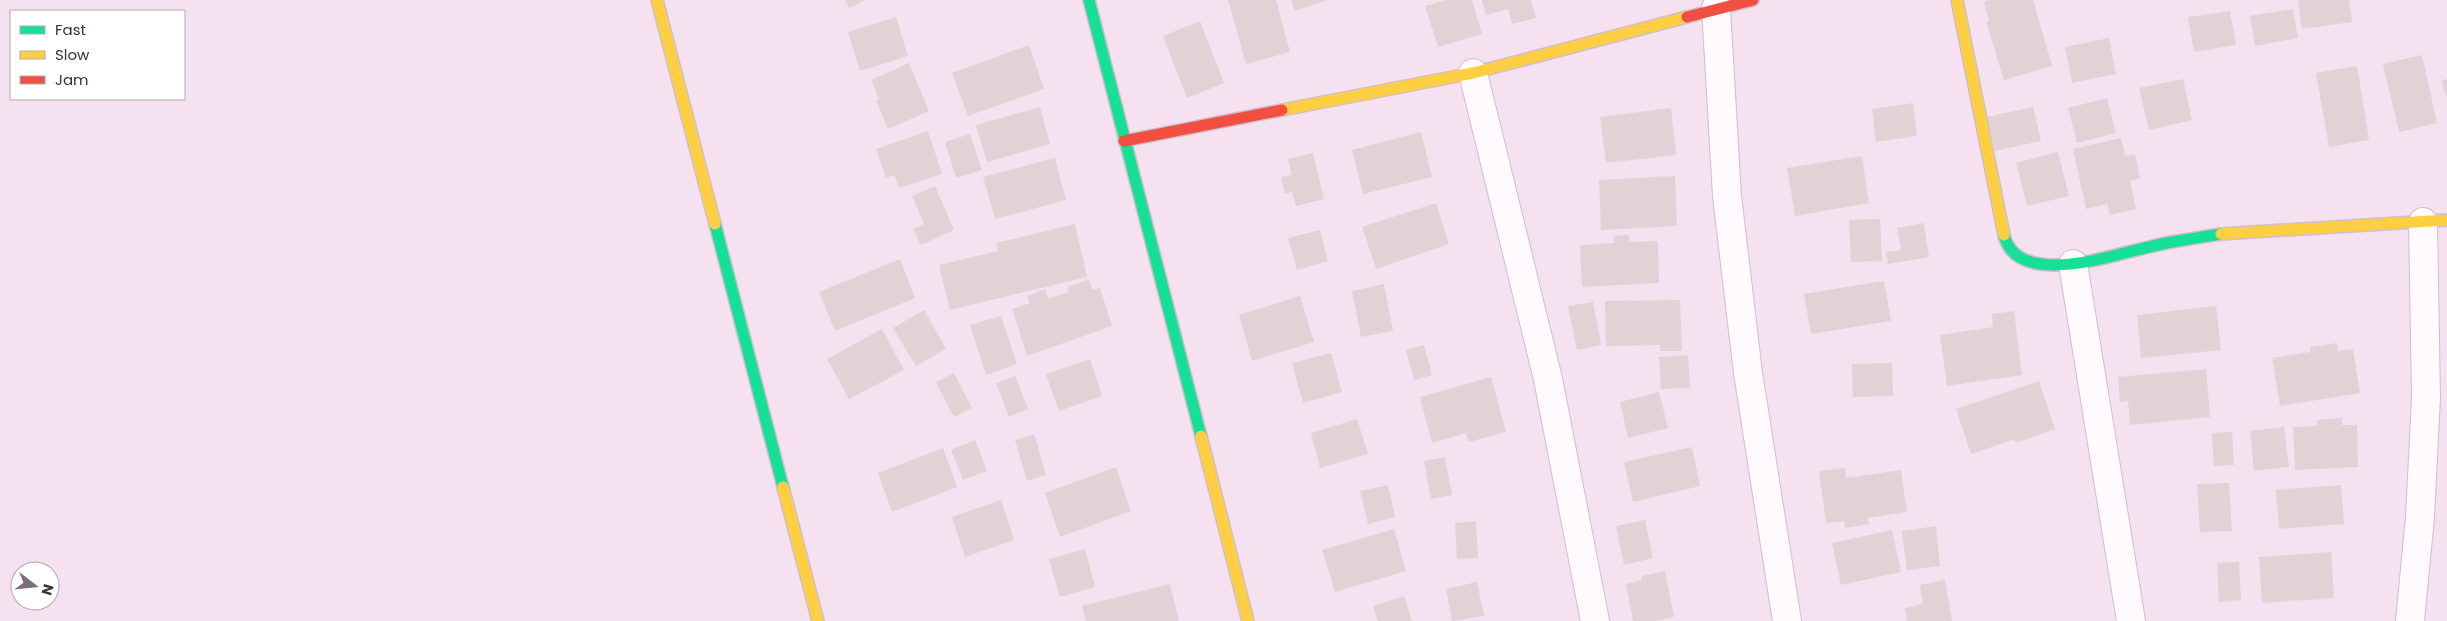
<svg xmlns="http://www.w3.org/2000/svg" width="2447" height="621" font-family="Poppins,sans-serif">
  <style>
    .building { fill: #e3d1d6 }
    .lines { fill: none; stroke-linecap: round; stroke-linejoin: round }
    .street-casing { stroke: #cfbfca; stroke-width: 30 }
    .fast-casing { stroke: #cfbfca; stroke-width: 14 }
    .slow-casing { stroke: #cfbfca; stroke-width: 14 }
    .jam-casing { stroke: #cfbfca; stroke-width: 14 }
    .street { stroke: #fefafd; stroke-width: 28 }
    .fast { stroke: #16e098; stroke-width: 11 }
    .slow { stroke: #ffcf43; stroke-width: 11 }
    .jam { stroke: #f24e42; stroke-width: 11 }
  </style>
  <rect width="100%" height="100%" fill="#f6e1f0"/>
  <g class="building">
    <polygon points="845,0 865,0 849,8"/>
    <polygon points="1228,0 1276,0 1290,52 1246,64"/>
    <polygon points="1291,0 1327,0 1295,11"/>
    <polygon points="1447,0 1472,0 1482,34 1438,47 1425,6"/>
    <polygon points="1482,0 1531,0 1536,18 1512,24 1508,9 1486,15"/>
    <polygon points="1989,0 2033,0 2052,66 2004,80 1986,22 1989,21 1984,2"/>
    <polygon points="2298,0 2349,0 2352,22 2302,29"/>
    <polygon points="2293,9 2298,38 2255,46 2250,16"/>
    <polygon points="2230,11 2236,45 2194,52 2188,17"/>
    <polygon points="896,17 908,56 860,71 848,32"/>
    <polygon points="1200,21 1224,83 1187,98 1163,36"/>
    <polygon points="2109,38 2116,74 2072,83 2065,47"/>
    <polygon points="1029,45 1044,89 968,116 952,73"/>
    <polygon points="2422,55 2437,123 2399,132 2383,64"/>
    <polygon points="909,63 929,111 888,129 876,100 879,99 871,80"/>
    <polygon points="2357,66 2369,140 2329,147 2316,73"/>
    <polygon points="2183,79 2192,120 2149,130 2139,88"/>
    <polygon points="2447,79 2447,98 2441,81"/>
    <polygon points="2107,98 2116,133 2077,143 2068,108"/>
    <polygon points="1913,103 1917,136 1876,142 1872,109"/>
    <polygon points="1040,107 1050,144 987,162 976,125"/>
    <polygon points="2033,107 2041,141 1995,151 1987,117"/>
    <polygon points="1671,108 1676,155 1606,163 1600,117"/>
    <polygon points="928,131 942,174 899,188 894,175 886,178 876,149"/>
    <polygon points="1421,132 1432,177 1363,194 1352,150"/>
    <polygon points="970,134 982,170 956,178 945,142"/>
    <polygon points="2121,138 2125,156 2135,154 2140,178 2130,181 2136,209 2110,215 2107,204 2086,209 2073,149"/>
    <polygon points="2058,152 2069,196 2027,206 2016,163"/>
    <polygon points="1313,153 1324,199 1296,206 1292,192 1285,194 1281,177 1292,175 1288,159"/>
    <polygon points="1862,156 1869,203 1795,216 1787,168"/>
    <polygon points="1055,158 1066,200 995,219 983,177"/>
    <polygon points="1675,176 1677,226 1601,230 1599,180"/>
    <polygon points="935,186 954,230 921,245 913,229 924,224 912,196"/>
    <polygon points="1436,203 1449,244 1376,269 1362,227"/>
    <polygon points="1880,219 1882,261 1851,262 1849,220"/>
    <polygon points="1924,223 1929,257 1888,264 1886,252 1901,250 1897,228"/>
    <polygon points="1075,224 1087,277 950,310 939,265 998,251 996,243"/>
    <polygon points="1320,230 1328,261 1297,270 1288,238"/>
    <polygon points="1629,235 1629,242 1658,241 1659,283 1582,287 1580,245 1614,243 1614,236"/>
    <polygon points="900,259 915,298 835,331 819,292"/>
    <polygon points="1089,279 1092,290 1100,288 1112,326 1027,356 1012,309 1030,303 1027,296 1045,289 1048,299 1069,292 1068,287"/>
    <polygon points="1884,281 1891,321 1811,334 1804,294"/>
    <polygon points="1384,284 1393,331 1361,337 1352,291"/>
    <polygon points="1300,296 1314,342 1252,361 1239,315"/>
    <polygon points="1680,300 1682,351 1660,351 1660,345 1606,346 1605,301"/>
    <polygon points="1593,302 1601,345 1577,350 1568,306"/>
    <polygon points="2216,306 2221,350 2141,358 2137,315"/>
    <polygon points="924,310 946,349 916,366 893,328"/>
    <polygon points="2014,311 2022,375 1947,386 1940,335 1993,327 1992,314"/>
    <polygon points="1001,316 1017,364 986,375 970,325"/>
    <polygon points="882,329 904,370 849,399 827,359"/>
    <polygon points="2337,343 2338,351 2353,349 2360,393 2280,406 2272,358 2310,352 2310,347"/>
    <polygon points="1424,345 1432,375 1414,380 1406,350"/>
    <polygon points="1331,353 1342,392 1303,403 1292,363"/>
    <polygon points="1688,355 1690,388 1661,389 1659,357"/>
    <polygon points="1090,359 1102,396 1059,411 1046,374"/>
    <polygon points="1892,363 1893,396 1853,397 1852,364"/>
    <polygon points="2206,369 2210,417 2130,425 2128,401 2120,402 2118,377"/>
    <polygon points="954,373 972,408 954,417 936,382"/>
    <polygon points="1015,376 1028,409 1009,417 996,383"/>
    <polygon points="1491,377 1506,432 1469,442 1466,433 1432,443 1420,397"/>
    <polygon points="2039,381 2055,429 2016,443 2015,439 1971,454 1956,409"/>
    <polygon points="1659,392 1668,428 1628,438 1620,402"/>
    <polygon points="2342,418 2342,425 2357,425 2358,467 2295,470 2293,427 2317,426 2317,420"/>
    <polygon points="1357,419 1368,454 1320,468 1311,433"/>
    <polygon points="2284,427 2289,467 2254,471 2250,431"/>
    <polygon points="2232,432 2234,465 2214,466 2212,433"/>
    <polygon points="1034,434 1046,475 1027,481 1015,440"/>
    <polygon points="975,440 987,471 963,480 951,450"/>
    <polygon points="1692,447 1700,486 1633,502 1624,462"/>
    <polygon points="943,448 957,487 892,512 878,473"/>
    <polygon points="1445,457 1452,495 1431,499 1424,461"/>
    <polygon points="1116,467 1131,511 1060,537 1045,493"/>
    <polygon points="1845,468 1846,478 1901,470 1907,512 1868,518 1869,524 1845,528 1844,521 1826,523 1819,471"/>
    <polygon points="2229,483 2232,531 2200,532 2197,484"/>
    <polygon points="1388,485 1395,517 1368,524 1360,491"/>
    <polygon points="2341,485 2344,524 2279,529 2276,490"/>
    <polygon points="1001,500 1014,540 965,557 952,517"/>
    <polygon points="1645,520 1653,558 1624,565 1616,526"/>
    <polygon points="1476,521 1478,558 1457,559 1455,523"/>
    <polygon points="1936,526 1940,566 1907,570 1902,531"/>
    <polygon points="1394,529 1406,571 1335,592 1322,550"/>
    <polygon points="1892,530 1901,572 1841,585 1832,543"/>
    <polygon points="1085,549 1095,587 1060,597 1049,559"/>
    <polygon points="2331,552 2334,598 2262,603 2259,557"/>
    <polygon points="2239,562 2241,600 2219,602 2217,563"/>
    <polygon points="1665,571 1674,617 1654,621 1633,621 1626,584 1642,580 1642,576"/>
    <polygon points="1945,580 1952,621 1907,621 1905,608 1923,604 1920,585"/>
    <polygon points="1477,582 1484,616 1452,621 1446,589"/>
    <polygon points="1170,584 1179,621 1086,621 1082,606"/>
    <polygon points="1404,596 1412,621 1378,621 1373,606"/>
  </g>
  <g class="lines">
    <defs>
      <g id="street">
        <polyline points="1716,8 1727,196 1748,373 1787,621"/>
        <polyline points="1473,73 1548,379 1595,621"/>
        <polyline points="2073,264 2131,621"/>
        <polyline points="2410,621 2420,517 2426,398 2423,222"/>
      </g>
      <g id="fast">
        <polyline points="1089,0 1201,436"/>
        <polyline points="715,224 783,487"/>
        <path d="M2004 235C2017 289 2112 255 2149 247 2172 241 2197 238 2221 234"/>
      </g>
      <g id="slow">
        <polyline points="657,0 715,224"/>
        <polyline points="1957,0 2004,235"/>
        <polyline points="1282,110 1473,73 1687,17"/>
        <polyline points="2221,234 2447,220"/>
        <polyline points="1201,436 1248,621"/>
        <polyline points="783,487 818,621"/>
      </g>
      <g id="jam">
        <polyline points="1687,17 1753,0"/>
        <polyline points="1124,141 1282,110"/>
      </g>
    </defs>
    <use href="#street" class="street-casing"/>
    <use href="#fast" class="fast-casing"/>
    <use href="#slow" class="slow-casing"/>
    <use href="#jam" class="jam-casing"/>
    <use href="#street" class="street"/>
    <use href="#fast" class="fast"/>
    <use href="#slow" class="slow"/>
    <use href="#jam" class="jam"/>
  </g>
  <rect x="10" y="10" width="175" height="90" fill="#ffffff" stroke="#b1abb0"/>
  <rect x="20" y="26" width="25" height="8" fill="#16e098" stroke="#b1abb0"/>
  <text x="55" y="35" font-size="15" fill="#3d2e39">Fast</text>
  <rect x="20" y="51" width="25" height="8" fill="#ffcf43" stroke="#b1abb0"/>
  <text x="55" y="60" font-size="15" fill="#3d2e39">Slow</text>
  <rect x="20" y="76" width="25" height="8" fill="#f24e42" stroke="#b1abb0"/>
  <text x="55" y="85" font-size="15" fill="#3d2e39">Jam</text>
  <g transform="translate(35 586) rotate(106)"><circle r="24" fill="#ffffff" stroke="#b1abb0"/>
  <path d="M0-4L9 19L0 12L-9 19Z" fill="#7e6d79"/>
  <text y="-8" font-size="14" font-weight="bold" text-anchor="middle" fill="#3d2e39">N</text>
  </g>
</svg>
